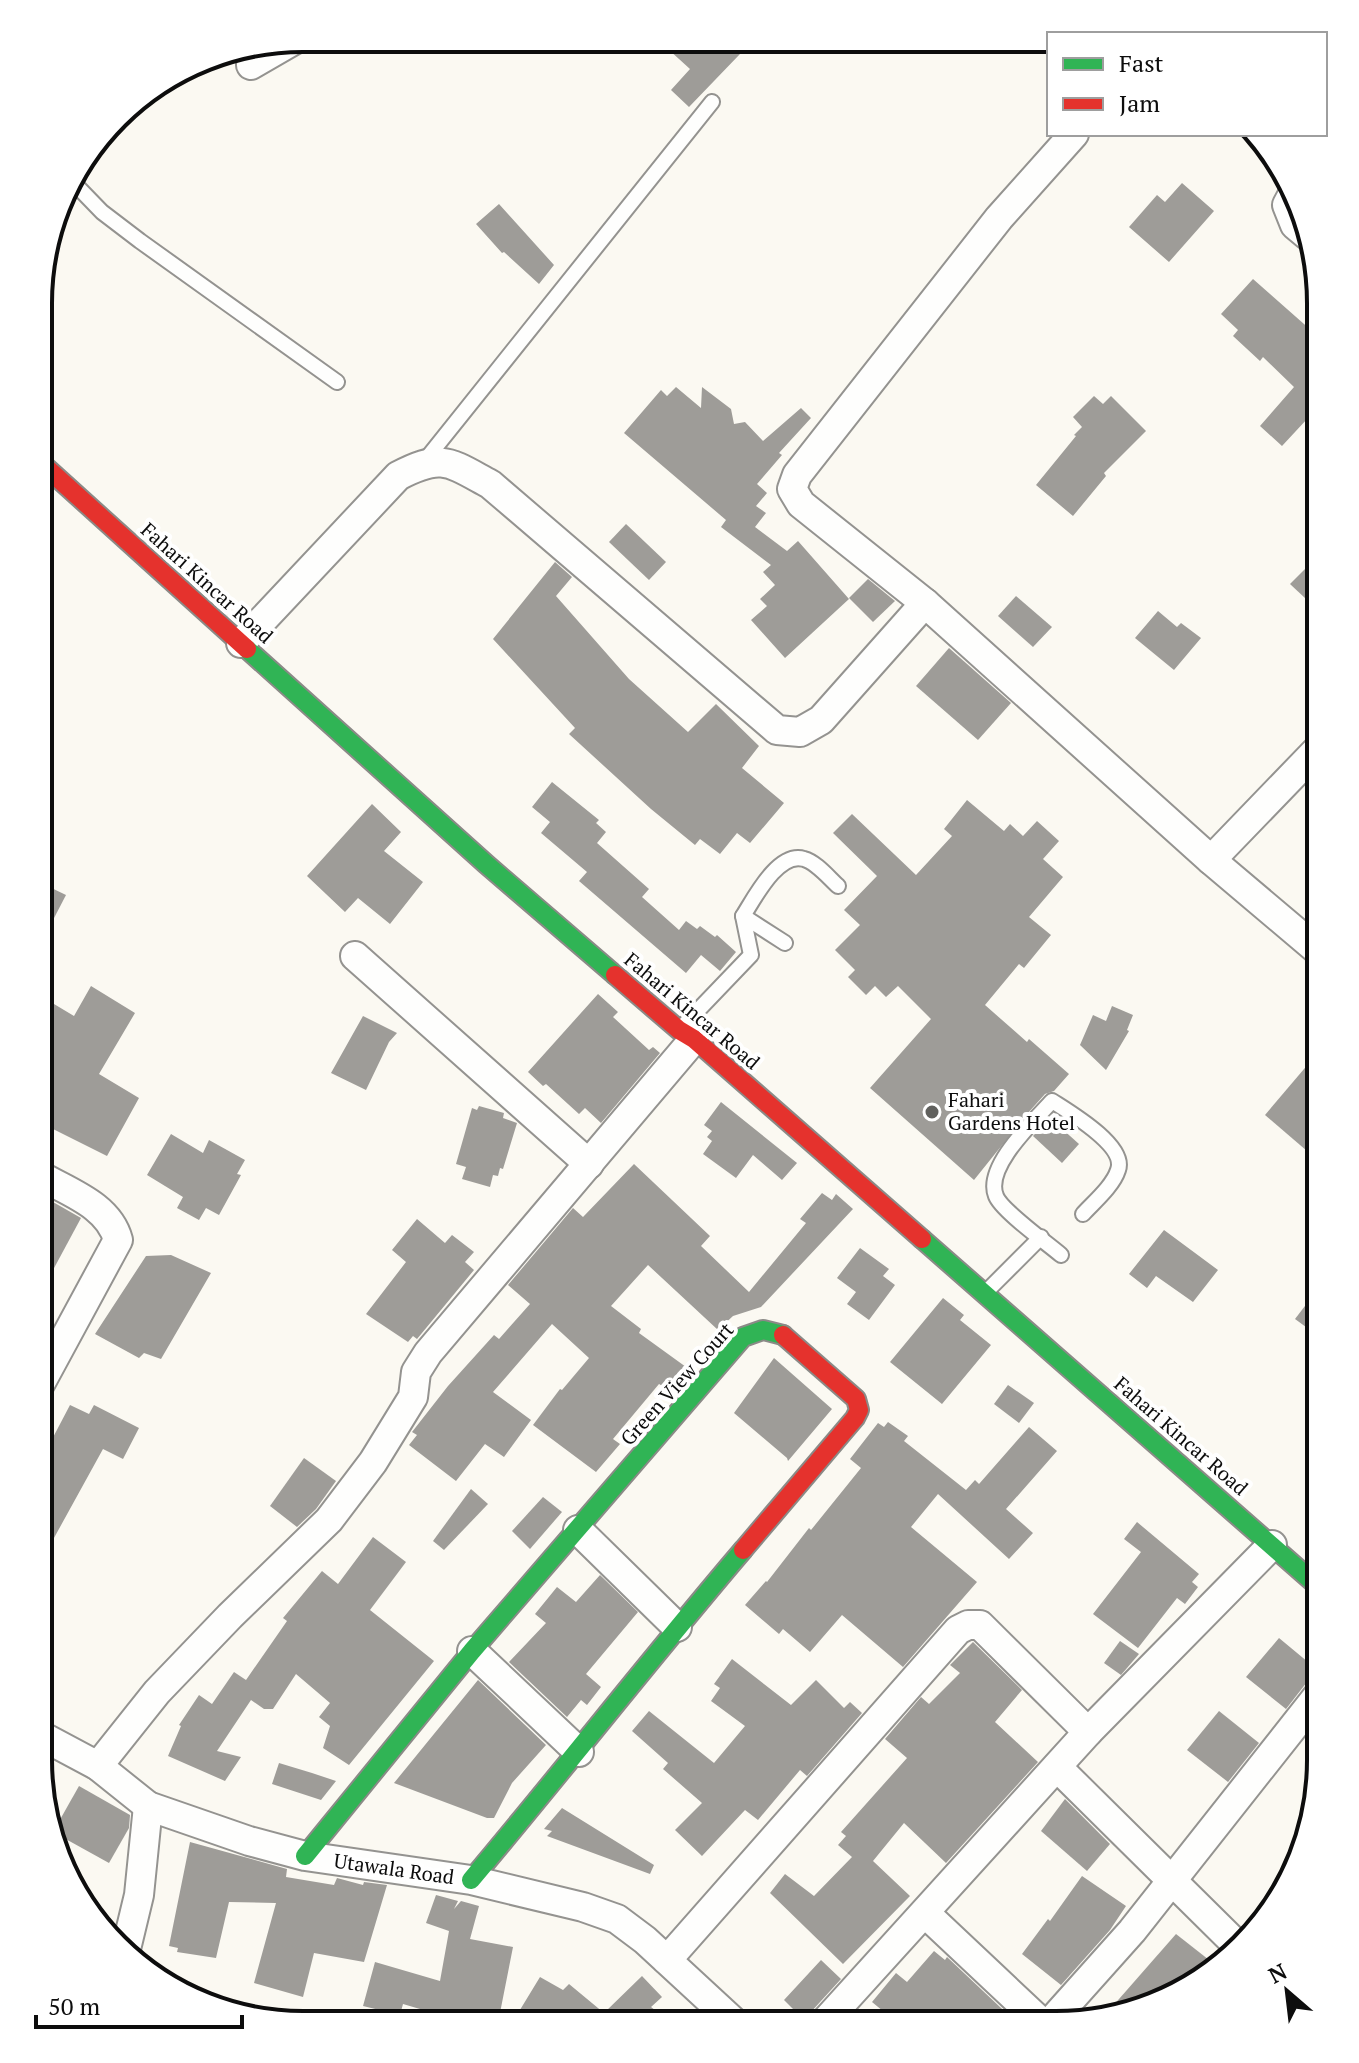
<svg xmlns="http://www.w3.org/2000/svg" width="1359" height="2063" font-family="'PT Serif',serif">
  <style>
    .building { fill: #9e9c98 }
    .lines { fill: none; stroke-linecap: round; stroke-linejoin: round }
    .lane-casing { stroke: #949390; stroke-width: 18 }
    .street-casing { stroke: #949390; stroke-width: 32 }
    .fast-casing { stroke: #8b8a87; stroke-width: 22 }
    .jam-casing { stroke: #8b8a87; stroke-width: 22 }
    .lane { stroke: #fefefd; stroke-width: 14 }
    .street { stroke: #fefefd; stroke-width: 28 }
    .fast { stroke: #30b455; stroke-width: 18 }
    .jam { stroke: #e5322d; stroke-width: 18 }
    .poi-dot { fill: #60605d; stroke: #fff; stroke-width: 3 }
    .labels { text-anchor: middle; stroke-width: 8; stroke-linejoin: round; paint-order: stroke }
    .street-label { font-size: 20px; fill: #0d0d0d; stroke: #fff }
    .poi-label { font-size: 20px; fill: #0d0d0d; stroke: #fff; text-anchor: start }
    .rim { fill: none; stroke: #0d0d0d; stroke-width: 4 }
  </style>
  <rect width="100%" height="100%" fill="#fbf9f2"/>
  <g class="building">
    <polygon points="657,39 725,39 740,54 689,107 671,90 690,69"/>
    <polygon points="1182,183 1214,211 1169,262 1129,227 1157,195 1165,202"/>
    <polygon points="499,204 554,265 539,284 504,252 502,253 476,224"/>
    <polygon points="1253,279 1321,339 1321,404 1282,446 1260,426 1294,387 1263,357 1260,361 1233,336 1238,330 1221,314"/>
    <polygon points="676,387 701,408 702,387 731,409 734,424 745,422 763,441 801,408 811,418 779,453 782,455 757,484 767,493 756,506 766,513 755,527 787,551 798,541 849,599 785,658 751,620 767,606 760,599 775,585 763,572 771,565 721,527 726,520 624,433 661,390 667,396"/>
    <polygon points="1094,396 1103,404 1111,396 1146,431 1104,473 1106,476 1073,516 1036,485 1076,436 1074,435 1082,427 1073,417"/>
    <polygon points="626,524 666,562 649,580 609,542"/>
    <polygon points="555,562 572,577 556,596 629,679 688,732 716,704 759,746 742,768 784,803 750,843 737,833 720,854 700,839 695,845 651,809 569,734 575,728 493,639"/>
    <polygon points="1306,568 1321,581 1306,599 1290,584"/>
    <polygon points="868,579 895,601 873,622 849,598"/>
    <polygon points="1016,596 1052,627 1033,647 998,616"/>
    <polygon points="1158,611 1177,627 1181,623 1201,638 1174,670 1135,638"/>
    <polygon points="949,648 1011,703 978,740 916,686"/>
    <polygon points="552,782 599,820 596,823 606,832 597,843 649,889 642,897 679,930 686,921 697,929 700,926 715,937 717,935 736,952 720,971 701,955 686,973 579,881 587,872 541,833 550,822 532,807"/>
    <polygon points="967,800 1004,831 1010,824 1023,836 1037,821 1059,841 1043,859 1063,877 1029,917 1051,935 1024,968 1019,964 985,1005 1027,1042 1029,1039 1069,1074 1054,1091 1045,1094 1027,1114 974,1180 870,1088 931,1019 898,986 886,997 875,986 866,995 848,977 855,970 835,950 860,925 844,910 877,876 833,833 852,814 916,875 952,836 944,829"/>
    <polygon points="372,804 401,832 384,851 423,882 390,924 358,898 345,912 307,876"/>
    <polygon points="39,882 66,895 39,947"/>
    <polygon points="91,986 135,1013 99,1074 139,1098 107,1156 53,1129 39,1149 39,995 74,1016"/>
    <polygon points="598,994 618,1012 613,1017 649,1050 653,1047 660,1053 601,1123 585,1108 579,1114 546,1084 543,1086 528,1072"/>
    <polygon points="1112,1006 1133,1015 1127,1030 1129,1031 1106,1070 1080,1045 1093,1015 1106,1021"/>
    <polygon points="363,1016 397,1033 389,1042 366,1090 331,1073"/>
    <polygon points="1321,1049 1321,1163 1265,1115"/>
    <polygon points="721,1102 797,1163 782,1180 753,1155 736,1178 703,1154 712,1141 707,1137 712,1131 704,1125"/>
    <polygon points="479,1106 504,1113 503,1118 517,1123 503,1169 500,1168 498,1176 493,1175 490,1187 462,1179 466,1167 456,1164 472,1108 477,1110"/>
    <polygon points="1050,1118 1079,1144 1062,1163 1033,1136"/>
    <polygon points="171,1134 203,1153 209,1140 245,1160 237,1174 241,1175 219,1215 206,1208 199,1220 177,1208 183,1197 147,1175"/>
    <polygon points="634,1164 710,1236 701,1246 749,1292 806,1223 800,1219 822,1193 832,1200 836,1194 853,1209 761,1307 733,1316 718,1330 648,1265 611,1306 641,1329 639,1333 686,1367 668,1389 659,1384 613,1439 620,1444 596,1472 533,1425 560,1389 562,1390 589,1358 552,1324 493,1392 531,1420 504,1457 485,1444 456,1481 409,1445 417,1435 412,1432 448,1386 494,1335 499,1339 530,1304 508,1285 573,1208 583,1217"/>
    <polygon points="39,1194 81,1218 39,1296"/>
    <polygon points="417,1219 445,1243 452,1235 474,1252 465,1262 474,1270 417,1339 413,1336 408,1342 366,1314 406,1262 392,1250"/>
    <polygon points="1164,1230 1218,1270 1193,1302 1156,1276 1147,1288 1129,1274"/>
    <polygon points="860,1248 889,1269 883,1276 895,1285 869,1320 847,1304 856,1292 837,1278"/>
    <polygon points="171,1255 211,1273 161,1359 144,1353 139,1358 95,1334 146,1256"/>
    <polygon points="1321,1285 1321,1338 1295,1319"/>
    <polygon points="943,1298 964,1315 960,1320 991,1345 942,1404 890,1362"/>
    <polygon points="774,1358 832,1409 788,1461 787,1458 734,1413"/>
    <polygon points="1008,1385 1034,1403 1019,1423 994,1404"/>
    <polygon points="70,1405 89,1414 94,1405 139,1428 123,1459 103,1449 38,1567 38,1466"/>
    <polygon points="888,1422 908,1436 904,1441 966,1490 975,1480 979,1484 1029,1427 1057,1451 1006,1509 1033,1533 1009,1559 938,1494 911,1527 977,1582 903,1667 842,1615 810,1652 783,1629 779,1634 745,1605 766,1581 767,1582 809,1528 811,1530 861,1468 850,1459 878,1423 884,1427"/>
    <polygon points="304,1458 336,1481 316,1509 297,1527 270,1506"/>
    <polygon points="471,1489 488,1504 444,1550 433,1541"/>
    <polygon points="543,1497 562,1512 530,1549 512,1531"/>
    <polygon points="1137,1522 1199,1574 1192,1582 1198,1587 1185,1604 1177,1598 1138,1648 1093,1614 1141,1552 1124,1539"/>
    <polygon points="373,1537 406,1562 370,1610 434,1661 349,1765 323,1748 330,1726 319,1717 330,1703 296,1674 273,1709 264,1709 251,1700 217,1751 241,1757 225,1781 168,1756 181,1726 179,1725 199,1695 212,1704 234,1672 246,1680 287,1621 283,1618 322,1571 338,1584"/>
    <polygon points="600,1575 638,1612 586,1674 601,1687 587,1705 581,1700 567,1717 509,1662 546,1623 535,1614 557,1587 576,1602"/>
    <polygon points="1279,1638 1320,1672 1319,1676 1307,1682 1286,1709 1246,1677"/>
    <polygon points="1120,1641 1139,1654 1121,1675 1104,1663"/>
    <polygon points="973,1642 1022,1690 995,1722 1038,1762 946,1863 904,1823 873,1861 910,1896 843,1964 770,1893 785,1874 814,1896 852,1857 838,1845 846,1836 841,1832 907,1758 885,1739 921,1697 929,1704 960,1673 950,1665"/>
    <polygon points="732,1659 791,1705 816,1680 844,1708 850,1702 862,1713 807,1776 800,1770 758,1820 745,1810 702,1856 675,1830 702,1803 663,1769 668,1763 632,1731 649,1711 714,1763 745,1726 711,1701 720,1688 714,1684"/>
    <polygon points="478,1680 546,1745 512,1783 494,1818 487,1818 394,1783"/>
    <polygon points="1219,1711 1259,1743 1228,1782 1187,1750"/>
    <polygon points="279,1763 312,1773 336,1781 321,1800 272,1784"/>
    <polygon points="79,1786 130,1815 129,1828 109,1863 53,1832"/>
    <polygon points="1065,1799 1110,1844 1087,1871 1041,1831"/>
    <polygon points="562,1808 654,1865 650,1874 547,1836 552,1831 544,1829"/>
    <polygon points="190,1842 287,1869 286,1877 334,1885 337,1878 363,1885 364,1882 387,1885 364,1962 314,1953 303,1997 254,1983 276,1903 229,1902 216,1958 177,1952 178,1948 169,1946"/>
    <polygon points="1082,1876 1126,1906 1110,1930 1061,1985 1022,1954 1048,1919 1050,1921"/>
    <polygon points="436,1895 458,1901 454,1909 461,1901 479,1906 470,1939 513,1947 498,2023 449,2010 447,2017 403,2004 400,2015 363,2006 375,1962 440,1981 449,1931 426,1923"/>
    <polygon points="1176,1934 1218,1967 1158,2005 1105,2015"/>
    <polygon points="934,1951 945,1960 947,1957 1019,2025 900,2025 872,2002 896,1973 907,1982"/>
    <polygon points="821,1960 841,1979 810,2013 806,2022 784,2000"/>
    <polygon points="642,1976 662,1997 651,2007 673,2024 512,2023 540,1977 563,1990 569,1984 604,2013"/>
  </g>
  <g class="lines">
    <defs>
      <g id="lane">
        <polyline points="70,179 102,212 140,241 337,382"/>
        <polyline points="423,463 712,102"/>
        <polyline points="743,916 785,943"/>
        <path d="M682 1027 751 955 743 916C754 899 778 851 804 859 816 862 829 878 838 886"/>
        <path d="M1061 1255C1047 1243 1001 1210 996 1196 984 1167 1034 1121 1052 1101 1069 1112 1127 1146 1118 1170 1113 1186 1094 1202 1083 1214"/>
        <polyline points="985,1293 1041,1237"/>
      </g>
      <g id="street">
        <polyline points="251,65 296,39"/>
        <polyline points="1074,134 999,218 797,475 792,489 801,504 925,603 1211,860 1321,953"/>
        <polyline points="1294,192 1287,205 1295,225 1307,235"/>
        <path d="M241 643 398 476C442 453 449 462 490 484L777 730 800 732 821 720 925 603"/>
        <polyline points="1211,860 1321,746"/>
        <polyline points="355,956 589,1164"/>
        <path d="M39 1386 118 1240C109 1205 68 1192 39 1175"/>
        <polyline points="578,1530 677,1627"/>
        <polyline points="472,1651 579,1752"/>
        <polyline points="38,1734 98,1766 148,1806 249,1841 305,1856 471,1880 583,1907 617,1919 645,1940 736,2024"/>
        <polyline points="98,1766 157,1692 230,1616 329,1520 373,1462 413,1397 416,1372 428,1353 694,1039"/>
        <polyline points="1057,1767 1240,1948"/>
        <polyline points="925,1913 1044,2025"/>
        <polyline points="126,1949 139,1895 148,1806"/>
        <polyline points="667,1960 958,1630 968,1625 980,1625 1088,1732"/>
        <polyline points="823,2024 1088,1732 1272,1545"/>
        <polyline points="1048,2025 1132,1931 1320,1693"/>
      </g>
      <g id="fast">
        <polyline points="247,649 486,864 615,975"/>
        <polyline points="922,1239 1320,1588"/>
        <polyline points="305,1856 472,1651 743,1337 763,1330 783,1335"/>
        <path d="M471 1880C563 1771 650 1659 743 1550"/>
      </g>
      <g id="jam">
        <polyline points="40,462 247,649"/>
        <polyline points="615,975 679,1030 694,1039 922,1239"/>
        <polyline points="743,1550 855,1418 859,1410 856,1399 783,1335"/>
      </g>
    </defs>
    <use href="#lane" class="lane-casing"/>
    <use href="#street" class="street-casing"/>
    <use href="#fast" class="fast-casing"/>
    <use href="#jam" class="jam-casing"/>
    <use href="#lane" class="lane"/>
    <use href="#street" class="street"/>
    <use href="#fast" class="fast"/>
    <use href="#jam" class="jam"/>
  </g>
  <circle class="poi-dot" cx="932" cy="1112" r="8"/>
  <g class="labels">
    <g class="street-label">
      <text transform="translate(207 583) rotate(42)" y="7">Fahari Kincar Road</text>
      <text transform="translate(692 1011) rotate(40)" y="7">Fahari Kincar Road</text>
      <text transform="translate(677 1384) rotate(-48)" y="7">Green View Court</text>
      <text transform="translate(1181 1436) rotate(41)" y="7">Fahari Kincar Road</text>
      <text transform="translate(394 1869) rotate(8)" y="7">Utawala Road</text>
    </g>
    <g class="poi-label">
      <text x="948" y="1107">Fahari<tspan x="948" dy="23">Gardens Hotel</tspan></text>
    </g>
  </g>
  <path d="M0 0H1359V2063H0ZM303 52H1056A251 251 0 0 1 1307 303V1760A251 251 0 0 1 1056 2011H303A251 251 0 0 1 52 1760V303A251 251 0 0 1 303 52Z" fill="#fff" fill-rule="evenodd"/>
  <path class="rim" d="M303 52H1056A251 251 0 0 1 1307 303V1760A251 251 0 0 1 1056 2011H303A251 251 0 0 1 52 1760V303A251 251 0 0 1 303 52Z"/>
  <rect x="1047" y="32" width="280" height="104" fill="#ffffff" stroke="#9e9e9e" stroke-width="2"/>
  <rect x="1063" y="58" width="40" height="12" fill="#30b455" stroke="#9e9e9e" stroke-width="2"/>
  <text x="1119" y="72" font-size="24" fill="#0d0d0d">Fast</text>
  <rect x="1063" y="98" width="40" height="12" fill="#e5322d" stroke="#9e9e9e" stroke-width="2"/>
  <text x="1119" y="112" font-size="24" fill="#0d0d0d">Jam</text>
  <g transform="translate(1287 1991) rotate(332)" stroke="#ffffff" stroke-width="6" paint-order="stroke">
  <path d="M0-6L14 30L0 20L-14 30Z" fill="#0d0d0d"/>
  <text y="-12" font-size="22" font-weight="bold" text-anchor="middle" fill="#0d0d0d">N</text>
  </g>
  <path d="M36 2015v12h206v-12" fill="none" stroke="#0d0d0d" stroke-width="4"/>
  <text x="48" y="2015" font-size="24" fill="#0d0d0d" stroke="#ffffff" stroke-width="6" paint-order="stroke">50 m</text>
</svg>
